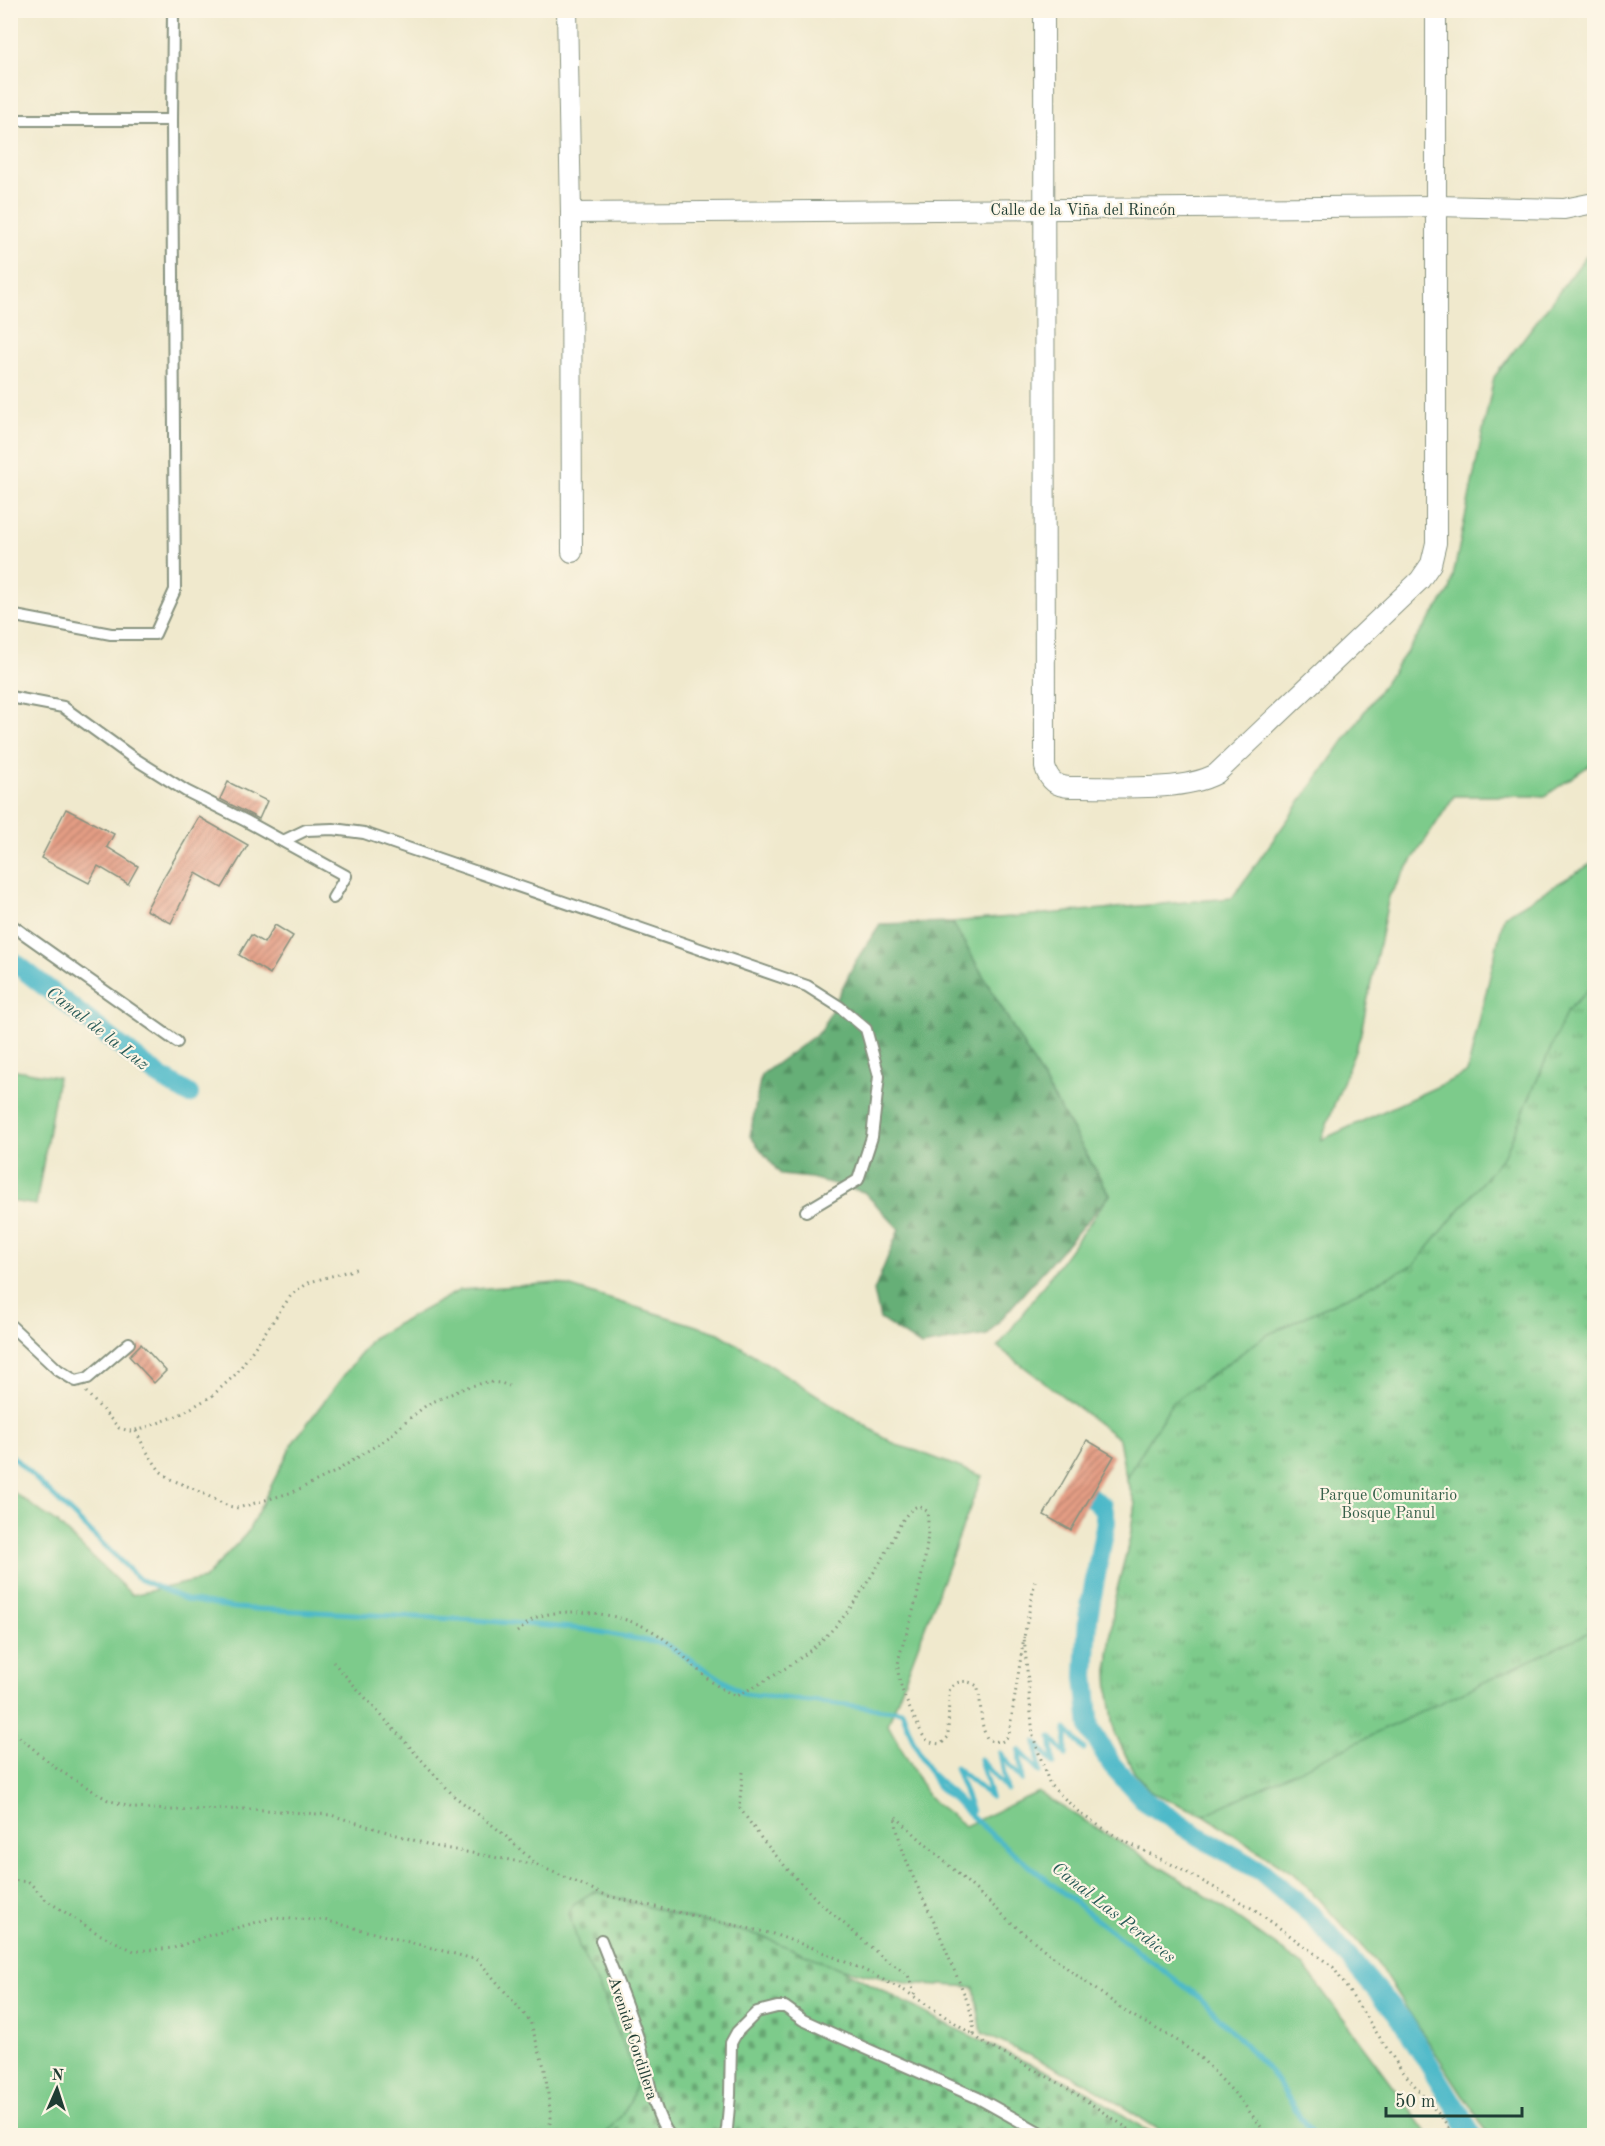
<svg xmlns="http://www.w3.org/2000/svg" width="1605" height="2146" font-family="'Old Standard TT',serif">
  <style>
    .grass { fill: #7dcb8b; stroke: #4e8460; stroke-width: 1.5 }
    .forest { fill: url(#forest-firs); stroke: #427656; stroke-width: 1.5 }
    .cemetery { fill: url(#cemetery-stones); stroke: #4e8460; stroke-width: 1.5 }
    .park { fill: url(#park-tufts); stroke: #4e8460; stroke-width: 1.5 }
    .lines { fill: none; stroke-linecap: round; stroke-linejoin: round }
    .stream { stroke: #4db9c9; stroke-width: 5 }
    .canal { stroke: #4db9c9; stroke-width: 20 }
    .building { fill: url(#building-hatch) }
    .service-casing { stroke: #889380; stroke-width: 14 }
    .minor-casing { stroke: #889380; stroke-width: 22 }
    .path { stroke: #889380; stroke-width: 3; stroke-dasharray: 1.5 4.5; stroke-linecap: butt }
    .service { stroke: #fff; stroke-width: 10 }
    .minor { stroke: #fff; stroke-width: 20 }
    .labels { text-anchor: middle; stroke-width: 4.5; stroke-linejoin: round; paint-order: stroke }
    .street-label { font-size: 16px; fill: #1f3d34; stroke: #fcf5e5 }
    .park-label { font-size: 16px; fill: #36604a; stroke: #fcf5e5 }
    .water-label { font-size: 18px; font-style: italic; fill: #2a5c59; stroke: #fcf5e5 }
  </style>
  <defs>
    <pattern id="forest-firs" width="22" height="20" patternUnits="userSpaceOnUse" patternTransform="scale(1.5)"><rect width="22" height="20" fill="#66af77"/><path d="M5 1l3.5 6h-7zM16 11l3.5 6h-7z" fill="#539062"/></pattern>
    <pattern id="cemetery-stones" width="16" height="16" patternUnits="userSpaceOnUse" patternTransform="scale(1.5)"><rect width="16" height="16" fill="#7dcb8b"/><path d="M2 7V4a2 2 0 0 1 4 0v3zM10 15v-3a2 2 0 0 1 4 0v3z" fill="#66a672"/></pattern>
    <pattern id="park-tufts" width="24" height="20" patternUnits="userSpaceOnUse" patternTransform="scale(1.5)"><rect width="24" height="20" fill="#7dcb8b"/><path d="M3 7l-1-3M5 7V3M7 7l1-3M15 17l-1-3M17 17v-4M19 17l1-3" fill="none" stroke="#66a672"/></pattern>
    <pattern id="building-hatch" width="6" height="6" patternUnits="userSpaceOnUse" patternTransform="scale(1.5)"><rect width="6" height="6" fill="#e49d84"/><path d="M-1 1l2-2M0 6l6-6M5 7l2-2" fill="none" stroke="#b8816d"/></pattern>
  </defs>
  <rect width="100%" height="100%" fill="#fcf5e5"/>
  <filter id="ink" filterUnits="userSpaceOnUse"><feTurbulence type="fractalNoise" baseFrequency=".0167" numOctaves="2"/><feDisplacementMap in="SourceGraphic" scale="12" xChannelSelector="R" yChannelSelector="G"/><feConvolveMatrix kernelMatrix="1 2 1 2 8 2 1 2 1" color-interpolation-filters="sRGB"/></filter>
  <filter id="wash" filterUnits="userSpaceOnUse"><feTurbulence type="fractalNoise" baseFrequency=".008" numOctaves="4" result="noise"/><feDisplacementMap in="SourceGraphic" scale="24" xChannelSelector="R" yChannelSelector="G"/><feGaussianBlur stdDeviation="1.35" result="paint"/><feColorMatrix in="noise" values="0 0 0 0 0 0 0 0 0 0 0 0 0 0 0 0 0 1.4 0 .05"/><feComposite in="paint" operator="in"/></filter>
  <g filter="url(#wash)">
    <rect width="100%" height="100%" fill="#f0e9cd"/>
    <g class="grass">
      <polygon points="1594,246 1594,762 1545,796 1454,796 1389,896 1360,1037 1321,1140 1467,1073 1504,916 1594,862 1594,2135 1489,2135 1377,1963 1297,1876 1204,1815 1152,1793 1134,1772 1115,1733 1109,1693 1108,1668 1114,1602 1130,1538 1135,1503 1126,1478 1119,1439 998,1347 1110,1195 952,922 1232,898 1450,591 1494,377"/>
      <polygon points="10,1069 58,1077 36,1205 11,1201"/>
      <path d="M558 1283 719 1333 896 1445 917 1451 982 1476 888 1725 930 1799 965 1826 1038 1792 1196 1889 1304 1966 1429 2135H1167L1085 2082 982 2033 974 1987 905 1983 787 1956 601 1989 636 2076C635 2104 622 2115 605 2135H11L10 1490 57 1523 132 1595 204 1579 247 1533 294 1441 372 1338 460 1290Z"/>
    </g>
    <polygon class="forest" points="952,922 1110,1195 987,1335 921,1346 880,1319 874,1291 899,1229 864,1192 811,1178 781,1175 750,1136 761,1075 821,1031 855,962 880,924"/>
    <path class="cemetery" d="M594 1891 686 1918 761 1936 846 1971 944 2023 1083 2089 1154 2135H605C622 2115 635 2104 636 2076L600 1989 580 1949 569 1914 572 1905Z"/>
    <polygon class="park" points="1594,984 1594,1630 1204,1815 1152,1793 1134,1772 1115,1733 1109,1693 1108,1668 1114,1602 1130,1538 1135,1503 1126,1478 1172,1403 1267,1335 1414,1265 1505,1154 1567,1011"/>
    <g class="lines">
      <g class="stream">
        <polyline points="10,1454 139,1579 187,1600 235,1608 475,1620 583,1629 665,1644 709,1671 744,1694 902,1711 913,1740 937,1786 1006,1847 1102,1924 1201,1999 1270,2071 1313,2136"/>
        <polyline points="933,1775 972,1812 955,1767 991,1797 980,1759 1007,1790 1000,1753 1022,1780 1019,1750 1040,1772 1036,1742 1054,1764 1051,1737 1066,1755 1066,1729 1084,1749"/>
      </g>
      <g class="canal">
        <polyline points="10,959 156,1074 189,1094"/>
        <polyline points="1090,1497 1103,1507 1106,1522 1088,1617 1085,1676 1090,1729 1112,1765 1146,1802 1198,1836 1261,1871 1314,1917 1402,2020 1473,2136"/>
      </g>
    </g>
    <g id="blocks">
      <g class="building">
        <polygon points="228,782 267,801 259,819 220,799"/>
        <polygon points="66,809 114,834 107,847 138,866 128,884 98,866 89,883 41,858"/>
        <polygon points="199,817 248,845 222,888 196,873 171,923 146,910 163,878"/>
        <polygon points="275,925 293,936 270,974 239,955 251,935 264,943"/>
        <polygon points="141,1344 166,1371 154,1383 129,1356"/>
        <polygon points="1087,1440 1114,1456 1071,1530 1044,1515"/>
      </g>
    </g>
  </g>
  <g filter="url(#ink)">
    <use href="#blocks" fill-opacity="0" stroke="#889380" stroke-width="1.5"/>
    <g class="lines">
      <defs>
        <g id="service">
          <polyline points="10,120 172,120"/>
          <polyline points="10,615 111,634 155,634 175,590 172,120 173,10"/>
          <polyline points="10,697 63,707 132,757 186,791 246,821 346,876 333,898"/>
          <polyline points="283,841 306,830 333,829 364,833 807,986 840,1007 866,1029 879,1076 872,1137 858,1180 806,1211"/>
          <polyline points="10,924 177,1042"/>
          <polyline points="10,1325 58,1370 76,1381 88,1378 129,1343"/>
          <path d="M601 1940C614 1974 629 2009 640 2044 648 2072 652 2112 670 2136"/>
          <polyline points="725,2136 727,2129 730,2095 731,2043 737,2032 757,2012 777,2007 785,2007 803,2020 840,2037 978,2098 1046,2136"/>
        </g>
        <g id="minor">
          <polyline points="567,10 571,213 572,552"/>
          <path d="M1044 10 1045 767C1049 781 1057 787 1071 787 1113 786 1180 793 1216 774L1420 580 1431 564 1436 543V10"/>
          <polyline points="571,213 1437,206 1564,209 1594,203"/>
        </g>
      </defs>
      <use href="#service" class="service-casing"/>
      <use href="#minor" class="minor-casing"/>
      <g class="path">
        <polyline points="86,1392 119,1428 130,1431 142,1429 179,1415 212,1396 236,1374 292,1294 310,1282 356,1269"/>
        <polyline points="136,1431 145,1449 160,1471 170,1479 192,1488 228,1506 238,1508 293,1492 335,1472 389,1437 406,1421 428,1404 467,1387 487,1382 501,1383 509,1386"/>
        <polyline points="1035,1581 1024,1637 1033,1736 1050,1785 1082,1815 1122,1840 1175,1866 1255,1910 1333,1967 1400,2068 1442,2118 1453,2136"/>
        <path d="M517 1632C524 1627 532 1618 540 1616 576 1606 635 1615 664 1639 689 1658 706 1684 736 1696 769 1680 804 1659 830 1632 850 1612 866 1584 881 1561 891 1547 902 1509 919 1506L927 1511C932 1543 917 1598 908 1629 904 1642 898 1655 898 1669 898 1684 909 1708 916 1721 923 1735 923 1743 941 1744L948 1737 949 1691C954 1680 967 1679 977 1686 983 1704 978 1722 988 1740L1001 1742 1005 1740 1009 1734 1024 1637"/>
        <polyline points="333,1662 454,1796 500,1831 536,1864"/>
        <path d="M10 1729 57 1769 108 1800 133 1808 173 1810 251 1809 331 1815 433 1846 537 1865 608 1896 773 1934 813 1948 864 1970 907 1992 974 2035C974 2012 963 1991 954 1970 946 1952 940 1933 931 1915 916 1883 899 1851 895 1816L1014 1925 1072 1972 1128 2013 1178 2041 1203 2060 1239 2098 1268 2136"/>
        <polyline points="743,1772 739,1807 761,1838 790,1872 819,1902 881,1956 908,1975 915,1996"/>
        <polyline points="10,1880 29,1882 46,1900 97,1933 134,1951 174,1948 207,1936 272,1918 324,1920 478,1960 530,2021 545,2070 551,2118 548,2136"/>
        <polyline points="974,2035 985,2044 1061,2084 1139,2136"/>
      </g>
      <use href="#service" class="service"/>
      <use href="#minor" class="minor"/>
    </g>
  </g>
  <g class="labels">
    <g class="street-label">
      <text x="1083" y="215">Calle de la Viña del Rincón</text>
      <text transform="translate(634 2038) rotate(72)" y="6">Avenida Cordillera</text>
    </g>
    <g class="park-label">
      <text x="1388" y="1500">Parque Comunitario<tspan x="1388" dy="18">Bosque Panul</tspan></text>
    </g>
    <g class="water-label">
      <text transform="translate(98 1028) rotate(38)" y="6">Canal de la Luz</text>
      <text transform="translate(1114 1912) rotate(38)" y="6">Canal Las Perdices</text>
    </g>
  </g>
  <rect width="1605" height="2146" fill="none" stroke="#fcf5e5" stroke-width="36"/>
  <g transform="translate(57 2089) rotate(3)" stroke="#fcf5e5" stroke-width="4.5" paint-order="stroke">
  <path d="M0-4.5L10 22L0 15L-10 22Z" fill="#1f3d34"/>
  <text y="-9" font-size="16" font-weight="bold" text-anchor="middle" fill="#1f3d34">N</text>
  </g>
  <path d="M1386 2107v9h136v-9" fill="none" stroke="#1f3d34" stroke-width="3"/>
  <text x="1395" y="2107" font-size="18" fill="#1f3d34" stroke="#fcf5e5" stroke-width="4.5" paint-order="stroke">50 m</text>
</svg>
